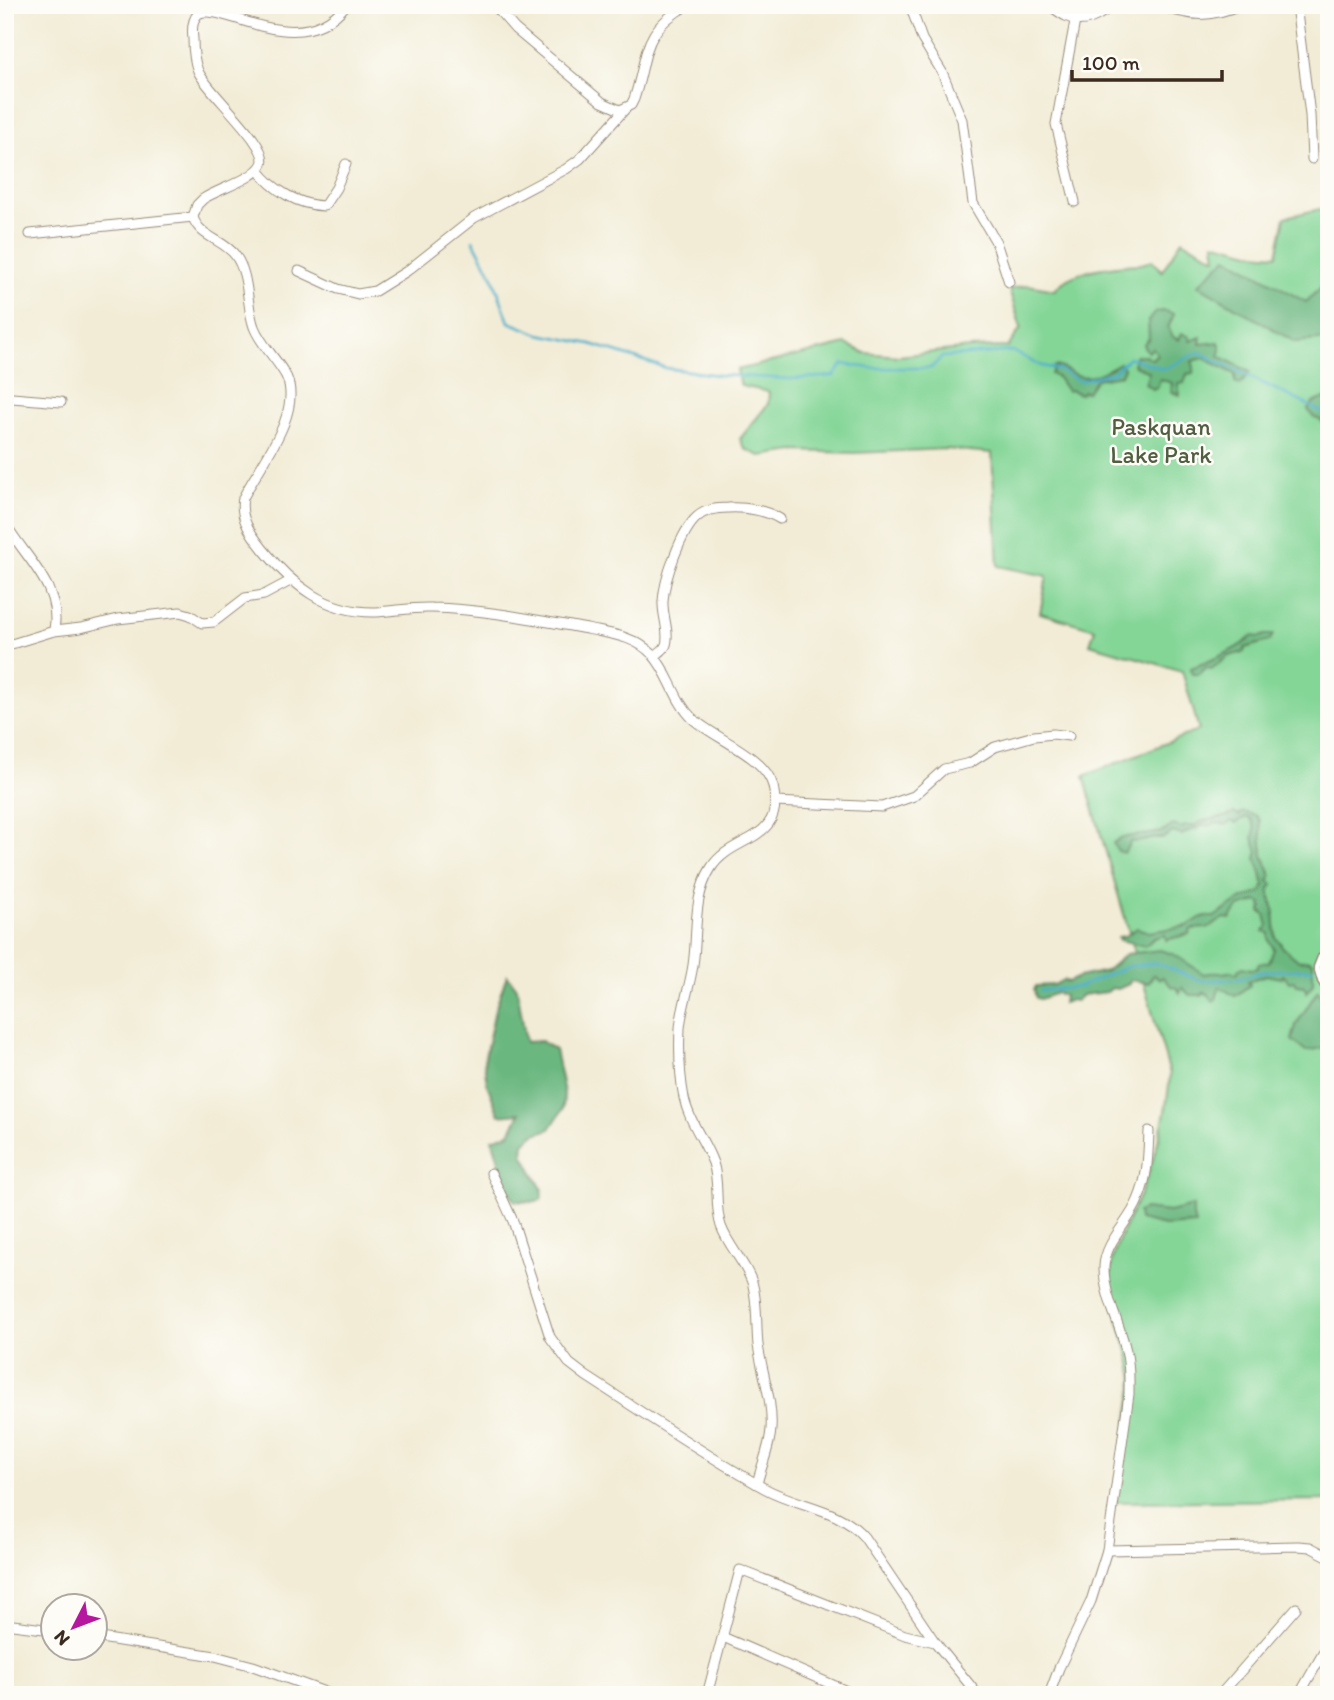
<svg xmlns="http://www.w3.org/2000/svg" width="1334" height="1700" font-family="Itim,sans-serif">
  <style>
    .green { fill: #84d697; stroke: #60805a; stroke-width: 2 }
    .forest { fill: #6bb780; stroke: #53704f; stroke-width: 2 }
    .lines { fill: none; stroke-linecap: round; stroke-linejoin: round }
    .stream { stroke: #4caecb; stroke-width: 2.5 }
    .pedestrian-casing { stroke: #968b7a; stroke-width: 9 }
    .minor-casing { stroke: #968b7a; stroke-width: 11 }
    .pedestrian { stroke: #fff; stroke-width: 6 }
    .minor { stroke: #fff; stroke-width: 9 }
    .labels { text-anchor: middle; stroke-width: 5; stroke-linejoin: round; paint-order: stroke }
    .park-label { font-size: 24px; fill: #515e42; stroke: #fdfcf7 }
  </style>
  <rect width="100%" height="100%" fill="#fdfcf7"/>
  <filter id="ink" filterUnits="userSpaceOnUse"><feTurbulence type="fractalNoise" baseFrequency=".0143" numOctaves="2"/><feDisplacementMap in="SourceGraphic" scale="14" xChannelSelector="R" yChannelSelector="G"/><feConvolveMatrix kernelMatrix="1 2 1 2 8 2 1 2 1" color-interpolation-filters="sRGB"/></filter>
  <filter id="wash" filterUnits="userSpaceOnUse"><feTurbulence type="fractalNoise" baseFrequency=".00686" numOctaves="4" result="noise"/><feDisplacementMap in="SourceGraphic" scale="28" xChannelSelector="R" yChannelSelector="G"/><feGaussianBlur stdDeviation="1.57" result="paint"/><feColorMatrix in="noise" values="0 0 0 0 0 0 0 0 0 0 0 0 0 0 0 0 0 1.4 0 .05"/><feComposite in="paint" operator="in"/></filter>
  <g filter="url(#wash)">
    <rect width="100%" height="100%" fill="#f2ecd6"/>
    <path class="green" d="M1329 207V1500L1115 1502 1134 1381C1131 1340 1104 1303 1112 1261 1116 1240 1132 1213 1141 1192 1156 1155 1167 1114 1170 1074L1084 776 1199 730 1182 671 1090 644 1095 629 1040 613 1047 576 998 566 992 453 946 449 854 453 795 451 760 456 745 449 740 439 768 404 769 392 741 386 737 370 846 344 865 353 898 356 970 348 1008 347 1021 328 1009 289 1028 285 1055 290C1069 271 1104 267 1126 265 1137 263 1143 266 1152 260L1162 271 1182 240 1216 258 1214 242 1254 253 1277 255 1285 217Z"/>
    <g class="forest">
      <polygon points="1227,257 1306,302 1329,280 1329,339 1295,342 1198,285"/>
      <polygon points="1165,311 1174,314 1168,328 1173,337 1179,340 1182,333 1190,337 1190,341 1201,337 1200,344 1219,342 1221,350 1219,356 1250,372 1240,385 1235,382 1235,374 1204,358 1192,361 1194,367 1193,373 1187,374 1184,383 1178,384 1180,395 1171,392 1172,383 1160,379 1158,386 1153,389 1145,384 1149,372 1133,365 1135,356 1145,355 1152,359 1157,354 1153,348 1148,352 1143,345 1149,338 1148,321 1155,312"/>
      <path d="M1120 363 1124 368 1121 375 1096 379 1087 392 1083 391 1080 394 1071 390 1067 391 1058 378 1051 374 1055 366C1064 367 1068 372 1076 375 1090 381 1108 370 1120 363Z"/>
      <polygon points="1325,398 1329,401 1329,433 1322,421 1313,417 1308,409 1314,402"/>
      <path d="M1265 635H1273L1269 641 1245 648 1244 652 1229 656 1211 669 1207 667 1199 674H1192L1191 668C1206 663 1243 647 1252 636L1260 637Z"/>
      <path d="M1243 812 1257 816 1260 821 1263 855 1271 875 1269 881 1273 885 1269 890 1274 910 1276 938 1281 943V946L1299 961 1309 960 1313 963V983L1307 992 1304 986 1297 985 1294 981 1289 982 1283 975 1282 978 1266 975 1248 981 1250 985 1235 996 1220 987 1215 1001H1212L1208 994 1204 992 1201 995H1190L1182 988 1180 993 1177 988 1171 986 1163 977 1160 979 1153 975 1149 983 1130 980 1129 984 1118 989 1112 988 1107 992 1082 995 1076 1001 1071 1000 1063 1003 1064 996 1057 993 1040 999 1036 998 1034 990 1036 986 1054 985 1063 980 1068 982 1079 977 1106 971 1126 954 1160 950 1173 954 1204 974C1214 971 1222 975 1232 971L1237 974 1238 970 1243 967 1252 969 1258 968V964L1269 962 1274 949 1269 940V933L1264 932 1268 926 1265 915 1261 912 1262 904 1258 901 1239 907 1230 919 1225 918 1207 928 1191 929 1189 934 1166 940 1165 935 1154 938 1145 946 1119 940 1118 937 1125 936 1137 928 1149 932 1187 926 1202 917H1214L1239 901 1261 892 1265 885 1256 858 1258 852 1253 838 1255 829 1252 820 1246 817 1236 823 1231 821 1226 825 1216 823 1207 826 1204 824C1197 831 1189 829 1182 835L1173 832 1163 838C1152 836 1142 844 1131 841L1124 853 1118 851 1113 843C1128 832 1148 837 1164 831 1167 830 1170 827 1173 825L1182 828 1185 826H1194C1205 816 1221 822 1234 813L1239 816Z"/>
      <path d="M507 975 517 988 526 1042 541 1041 555 1050 564 1093 563 1109 550 1129 535 1134 524 1143 523 1154 543 1191 541 1200 531 1202 515 1201C502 1183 500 1159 492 1139L510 1133 520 1113 499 1115 487 1084 484 1061 495 1010Z"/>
      <polygon points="1318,990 1324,1001 1329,1004 1329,1047 1306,1051 1292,1040 1296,1025"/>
      <polygon points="1193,1206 1193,1217 1195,1224 1164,1226 1139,1220 1138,1212 1144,1209 1169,1212"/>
    </g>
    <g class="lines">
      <g class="stream">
        <polyline points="473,240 492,275 509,322 539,334 591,344 666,368 718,375 791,379 834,376 843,364 871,368 931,368 942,357 1013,351 1039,365 1060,370 1079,381 1114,372 1129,357 1164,369 1199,352 1322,412 1329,421"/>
        <polyline points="1327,968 1329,967"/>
        <polyline points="1041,991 1079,987 1129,966 1156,963 1201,981 1237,979 1265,971 1313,969"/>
      </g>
    </g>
  </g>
  <g filter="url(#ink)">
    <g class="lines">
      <defs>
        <polyline id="pedestrian" points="1329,953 1321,957 1317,967 1321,981 1329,993"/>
        <g id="minor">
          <path d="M346 5C298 64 221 0 198 14 192 20 192 31 193 39 193 50 194 61 198 71 207 92 271 146 262 164 255 179 218 189 203 199L197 205 193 217C199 237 223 239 235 255 250 275 246 305 254 327 261 345 277 359 286 376 304 413 258 467 243 498 239 518 251 534 263 549 292 585 326 613 376 612 395 611 413 607 432 608 484 609 536 620 587 629 610 634 635 636 652 654 670 673 674 701 693 719 716 739 766 757 773 786 786 843 732 834 711 868 692 898 698 933 693 965 690 986 682 1007 680 1028 679 1049 680 1077 684 1098 689 1122 705 1141 713 1163 720 1183 714 1205 721 1226 728 1246 745 1262 752 1282 758 1302 756 1325 758 1345 762 1373 773 1401 771 1429 770 1448 761 1466 757 1484"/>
          <path d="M494 5 515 29 602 102 620 110 631 105 634 99C649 55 640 31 688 5"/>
          <polyline points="910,5 922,39 942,72 962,120 973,203 996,242 1009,282"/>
          <path d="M1049 5C1077 26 1085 25 1114 5"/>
          <path d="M1157 5C1190 16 1208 19 1240 5"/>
          <polyline points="1296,5 1310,115 1312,159"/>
          <polyline points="1075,21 1056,124 1075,202"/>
          <path d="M258 170C273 190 298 205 324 206L336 188 346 164"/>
          <polyline points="30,234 193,217"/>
          <polyline points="299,271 338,289 358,294 375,291 407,271 474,218 566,169 580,159 626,108"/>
          <polyline points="5,402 12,398 61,402"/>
          <path d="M5 523C26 559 62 587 54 631"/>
          <polyline points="5,646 54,631 81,628 118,619 180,612 190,615 202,623 214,622 245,598 264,595 292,580"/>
          <path d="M654 656C659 653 664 650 666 645 670 632 662 615 663 601 664 580 681 531 697 517 706 509 717 508 728 508 744 507 766 510 780 519"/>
          <polyline points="775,802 882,807 914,796 944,769 970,763 995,747 1034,736 1053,734 1069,736"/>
          <path d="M491 1173 513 1221 550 1337 569 1363 586 1376C645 1414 703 1454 764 1488 798 1507 838 1507 864 1537L935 1642 978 1695"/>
          <polyline points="1107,1550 1298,1546 1310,1547 1329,1557"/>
          <polyline points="5,1624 52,1630"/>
          <polyline points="94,1637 215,1656 253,1666 333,1695"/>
          <polyline points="723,1637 856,1695"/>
          <polyline points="707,1695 740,1570 905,1635 935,1642"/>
          <path d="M1049 1695 1059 1668 1091 1601 1107 1550 1129 1394C1129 1379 1130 1365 1126 1351 1120 1322 1104 1298 1104 1267 1105 1241 1129 1223 1138 1200 1148 1177 1148 1155 1149 1131"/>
          <polyline points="1220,1695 1296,1608"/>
          <polyline points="1299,1695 1329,1643"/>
        </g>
      </defs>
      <use href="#pedestrian" class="pedestrian-casing"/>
      <use href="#minor" class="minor-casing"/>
      <use href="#pedestrian" class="pedestrian"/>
      <use href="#minor" class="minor"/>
    </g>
  </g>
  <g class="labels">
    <g class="park-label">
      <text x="1161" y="435">Paskquan<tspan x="1161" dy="28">Lake Park</tspan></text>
    </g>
  </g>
  <rect width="1334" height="1700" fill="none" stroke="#fdfcf7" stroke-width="28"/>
  <g transform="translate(74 1627) rotate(228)"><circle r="33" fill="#fdfcf7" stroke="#afa8a0" stroke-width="2"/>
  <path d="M0-5L12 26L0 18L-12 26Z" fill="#b5179e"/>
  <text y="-10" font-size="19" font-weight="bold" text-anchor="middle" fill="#3b2a1e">N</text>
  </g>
  <path d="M1072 70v10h150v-10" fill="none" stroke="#3b2a1e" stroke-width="3.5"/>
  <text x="1082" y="70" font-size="21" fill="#3b2a1e" stroke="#fdfcf7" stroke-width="5" paint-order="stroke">100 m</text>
</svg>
